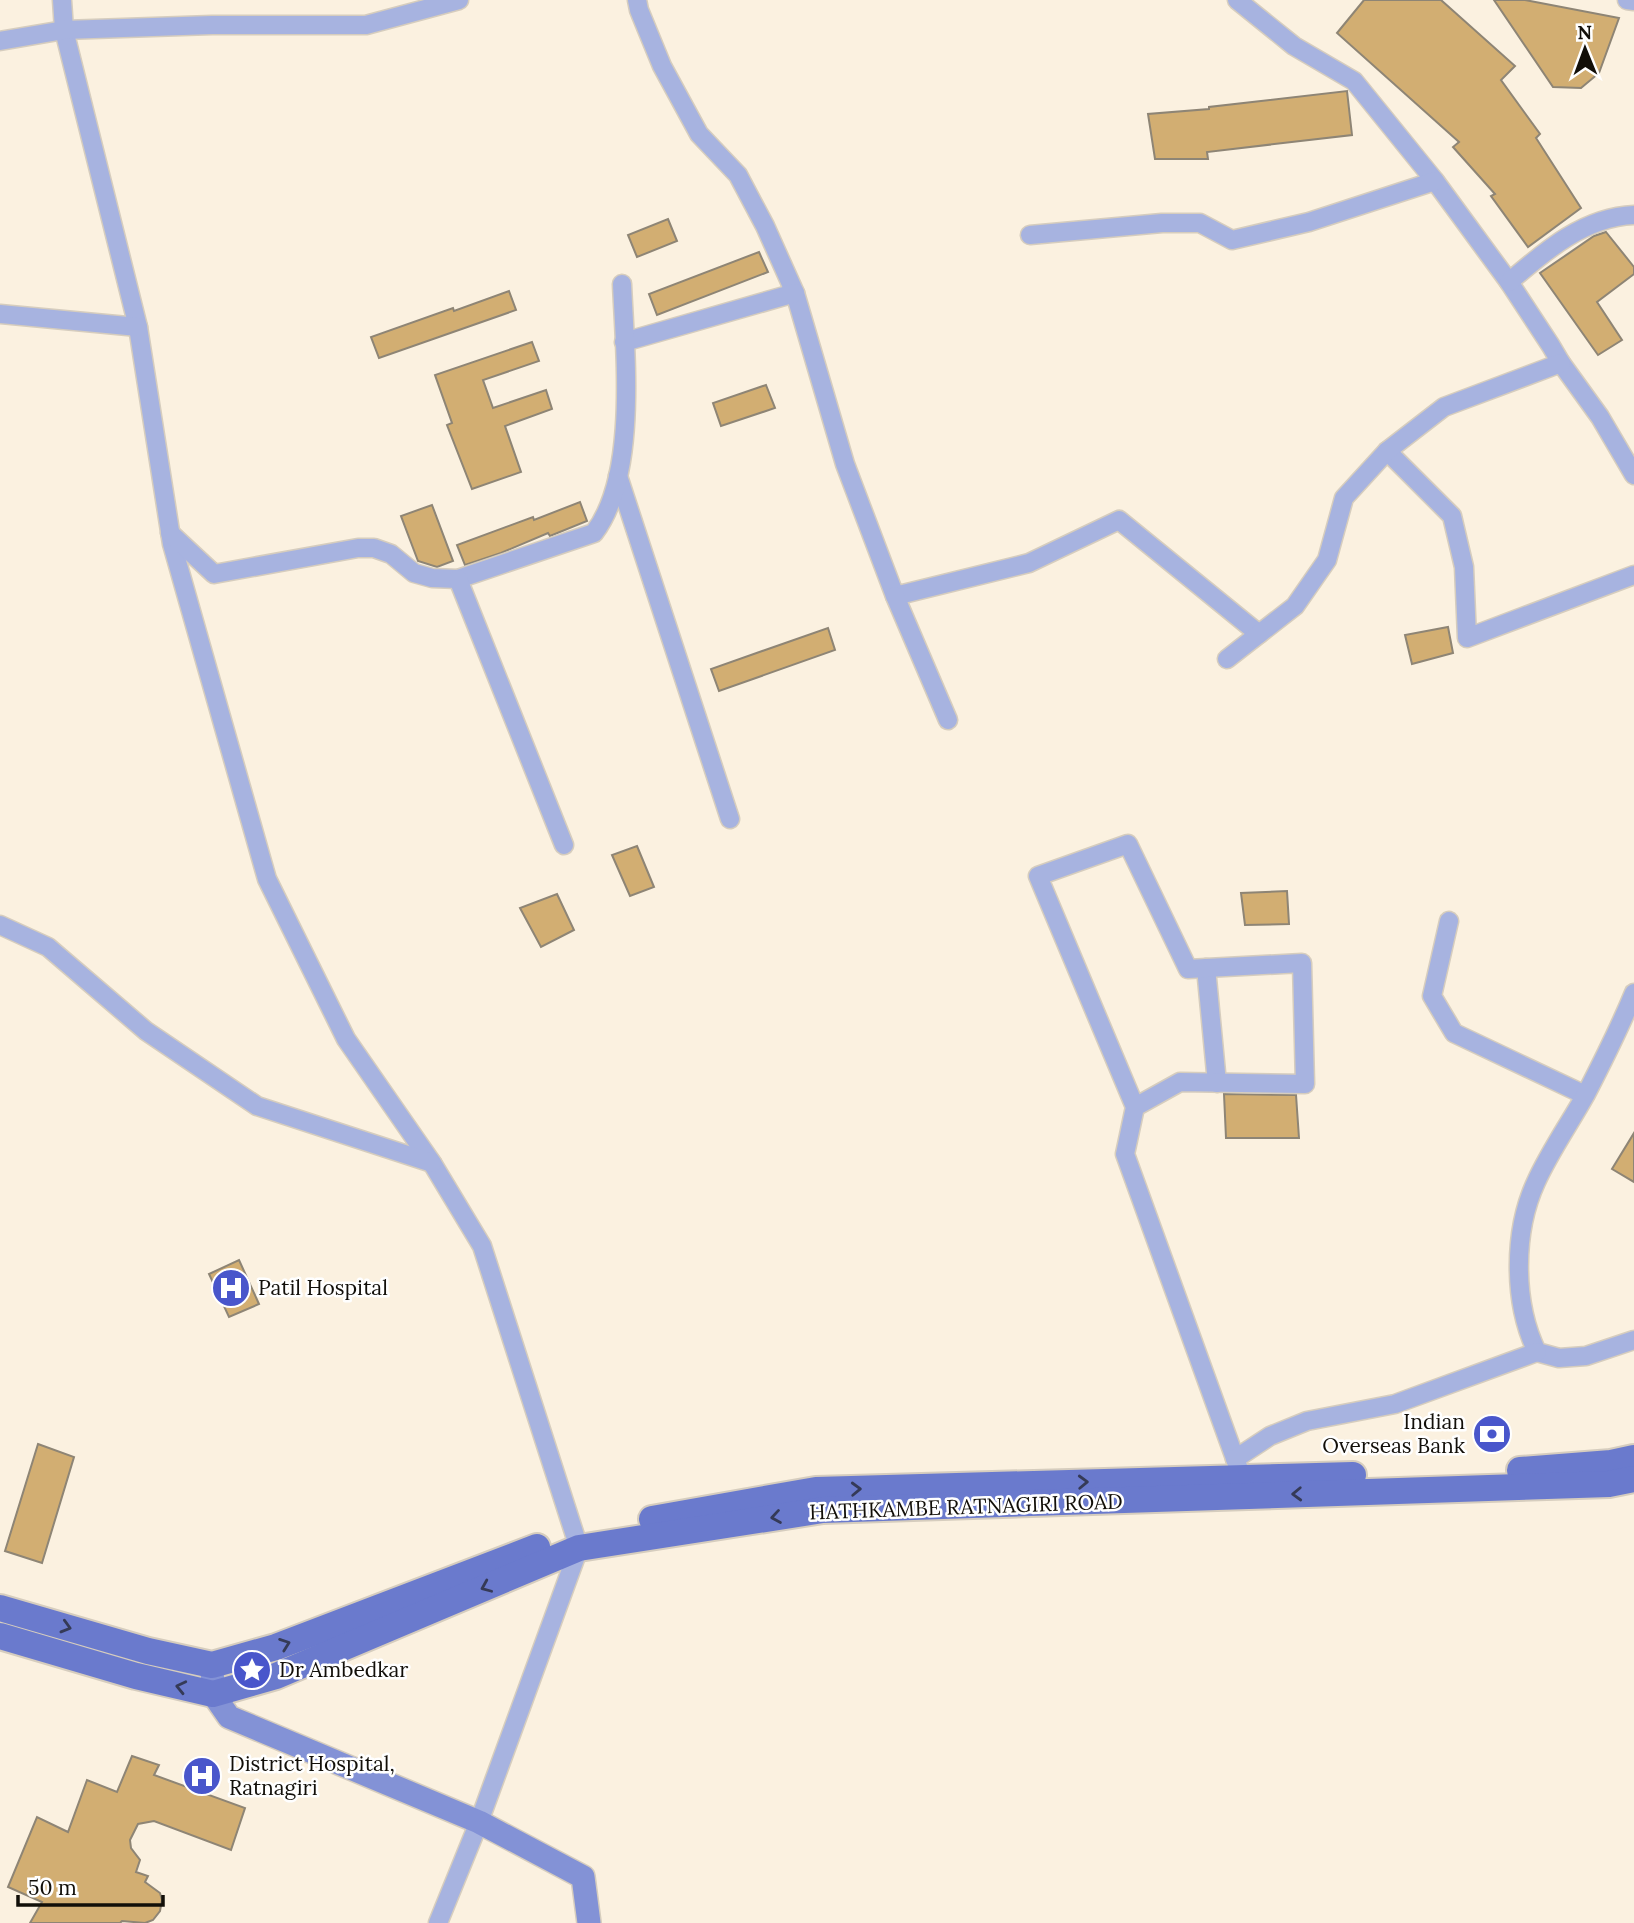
<svg xmlns="http://www.w3.org/2000/svg" width="1634" height="1923" font-family="Lora,serif">
  <style>
    .building { fill: #d2ae72; stroke: #8e8575; stroke-width: 2 }
    .lines { fill: none; stroke-linecap: round; stroke-linejoin: round }
    .street-casing { stroke: #d6cdbe; stroke-width: 21 }
    .secondary-casing { stroke: #d6cdbe; stroke-width: 26 }
    .primary-casing { stroke: #d6cdbe; stroke-width: 30 }
    .street { stroke: #a7b3e0; stroke-width: 18 }
    .secondary { stroke: #8392d6; stroke-width: 23 }
    .primary { stroke: #6a7acd; stroke-width: 26 }
    .oneway { stroke: #353a57 }
    .labels { text-anchor: middle; stroke-width: 5; stroke-linejoin: round; paint-order: stroke }
    .poi-label { font-size: 21px; fill: #120f09; stroke: #fff; text-anchor: start }
    .street-label { font-size: 21px; fill: #120f09; stroke: #fff }
  </style>
  <rect width="100%" height="100%" fill="#fbf1e0"/>
  <g class="building">
    <polygon points="1364,0 1441,0 1515,66 1501,80 1540,134 1536,138 1581,208 1528,247 1491,196 1495,194 1453,147 1459,142 1337,33"/>
    <polygon points="1494,0 1525,0 1619,18 1599,73 1581,88 1553,87"/>
    <polygon points="1347,91 1352,135 1207,152 1208,159 1155,159 1148,114 1209,109 1209,107"/>
    <polygon points="668,219 677,241 637,257 628,235"/>
    <polygon points="1606,232 1634,267 1634,274 1597,302 1622,340 1598,355 1540,273 1594,236"/>
    <polygon points="759,252 768,272 657,315 649,294"/>
    <polygon points="509,291 516,310 379,358 371,337 453,308 454,311"/>
    <polygon points="532,342 539,361 483,380 493,408 546,390 552,409 505,426 521,472 472,489 447,425 452,423 435,375"/>
    <polygon points="766,385 775,408 721,426 713,403"/>
    <polygon points="580,502 587,521 550,536 548,533 501,553 465,565 457,545 533,517 534,520"/>
    <polygon points="432,505 453,561 437,567 418,561 401,516"/>
    <polygon points="1448,627 1453,653 1412,664 1405,635"/>
    <polygon points="828,628 835,650 719,691 711,669"/>
    <polygon points="637,846 654,887 630,896 612,855"/>
    <polygon points="1287,891 1289,924 1245,925 1241,893"/>
    <polygon points="557,894 574,930 541,947 520,908"/>
    <polygon points="1224,1094 1296,1095 1299,1138 1226,1138"/>
    <polygon points="1634,1133 1634,1182 1612,1169"/>
    <polygon points="239,1260 259,1304 229,1317 209,1274"/>
    <polygon points="38,1444 74,1457 42,1563 5,1551"/>
    <polygon points="132,1756 159,1765 154,1775 245,1808 231,1850 154,1821 138,1824 130,1840 131,1848 140,1860 136,1872 148,1876 145,1882 160,1893 162,1900 160,1911 153,1920 145,1923 122,1921 120,1923 30,1923 42,1902 8,1887 37,1817 68,1832 87,1780 117,1792"/>
  </g>
  <g class="lines">
    <defs>
      <g id="street">
        <polyline points="62,0 64,30 138,327 172,544 267,879 346,1039 432,1163 482,1246 579,1548 479,1822 438,1923"/>
        <polyline points="637,0 639,10 662,66 699,134 738,175 765,226 795,293 845,464 895,596 1029,563 1119,520 1259,634"/>
        <polyline points="1237,0 1294,46 1354,81 1435,181 1509,282 1551,346 1561,363 1600,417 1634,475"/>
        <polyline points="1627,0 1634,1"/>
        <polyline points="0,41 64,30 212,25 366,25 459,0"/>
        <polyline points="1030,235 1162,223 1200,223 1232,240 1309,222 1435,181"/>
        <path d="M1509 282C1545 251 1584 217 1634 215"/>
        <polyline points="0,314 138,327"/>
        <polyline points="624,342 795,293"/>
        <polyline points="1387,451 1452,516 1464,567 1467,638 1634,575"/>
        <polyline points="618,476 730,819"/>
        <path d="M170 533 214 574 358 548H374L391 554 414 573 432 578 458 579 594 533C638 476 625 353 622 284"/>
        <polyline points="458,579 564,845"/>
        <polyline points="895,596 948,720"/>
        <polyline points="1227,659 1295,606 1327,560 1344,498 1387,451 1444,407 1561,363"/>
        <polyline points="1449,921 1432,996 1454,1033 1585,1095"/>
        <polyline points="0,925 48,947 146,1031 257,1106 432,1163"/>
        <polyline points="1206,968 1217,1083"/>
        <path d="M1634 993C1620 1027 1603 1061 1586 1094 1570 1123 1550 1151 1536 1182 1513 1232 1513 1303 1537 1352L1559 1358 1586 1356 1634 1340"/>
        <polyline points="1135,1107 1180,1082 1305,1084 1302,963 1188,969 1128,844 1038,876 1135,1107 1125,1154 1245,1486"/>
        <polyline points="1235,1459 1270,1436 1307,1421 1395,1404 1537,1352"/>
      </g>
      <polyline id="secondary" points="212,1665 213,1694 229,1717 479,1822 583,1877 589,1923"/>
      <g id="primary">
        <polyline points="1520,1470 1611,1463 1634,1458"/>
        <polyline points="652,1519 816,1490 1353,1475"/>
        <polyline points="0,1608 148,1651 212,1665 276,1647 537,1547"/>
        <polyline points="0,1636 136,1676 213,1694 276,1676 579,1548 823,1510 1609,1484 1634,1479"/>
      </g>
    </defs>
    <use href="#street" class="street-casing"/>
    <use href="#secondary" class="secondary-casing"/>
    <use href="#primary" class="primary-casing"/>
    <use href="#street" class="street"/>
    <use href="#secondary" class="secondary"/>
    <use href="#primary" class="primary"/>
  </g>
  <defs><path id="oneway-chevron" d="M-2-3.5L2.5 0L-2 3.5" fill="none" stroke-width="1.6" stroke-linecap="round" stroke-linejoin="round" transform="scale(1.75)"/></defs>
  <g class="oneway">
    <use href="#oneway-chevron" transform="translate(1083 1482) rotate(-2)"/>
    <use href="#oneway-chevron" transform="translate(856 1489) rotate(-2)"/>
    <use href="#oneway-chevron" transform="translate(1297 1494) rotate(178)"/>
    <use href="#oneway-chevron" transform="translate(776 1517) rotate(171)"/>
    <use href="#oneway-chevron" transform="translate(486 1587) rotate(157)"/>
    <use href="#oneway-chevron" transform="translate(66 1627) rotate(16)"/>
    <use href="#oneway-chevron" transform="translate(285 1644) rotate(-20)"/>
    <use href="#oneway-chevron" transform="translate(181 1687) rotate(-167)"/>
  </g>
  <defs>
    <symbol id="hospital-disc" viewBox="-11 -11 22 22"><circle r="9.5" fill="#4956cb" stroke="#fff"/><path d="M-5-5h3v3.5h4V-5h3V5h-3V1.5h-4V5h-3Z" fill="#fff"/></symbol>
    <symbol id="bank-disc" viewBox="-11 -11 22 22"><circle r="9.5" fill="#4956cb" stroke="#fff"/><path d="M-6-4H6V4H-6ZM0-2.3a2.3 2.3 0 1 0 0 4.6a2.3 2.3 0 1 0 0-4.6Z" fill="#fff"/></symbol>
    <symbol id="sight-disc" viewBox="-11 -11 22 22"><circle r="9.5" fill="#4956cb" stroke="#fff"/><path d="M0-6L1.8-2.2L6-1.7L2.9 1.2L3.7 5.4L0 3.3L-3.7 5.4L-2.9 1.2L-6-1.7L-1.8-2.2Z" fill="#fff"/></symbol>
  </defs>
  <g fill-rule="evenodd">
    <use href="#hospital-disc" x="209" y="1266" width="44" height="44"/>
    <use href="#bank-disc" x="1470" y="1412" width="44" height="44"/>
    <use href="#sight-disc" x="230" y="1648" width="44" height="44"/>
    <use href="#hospital-disc" x="180" y="1754" width="44" height="44"/>
  </g>
  <g class="labels">
    <g class="poi-label">
      <text x="258" y="1295">Patil Hospital</text>
      <text x="1465" y="1429" text-anchor="end">Indian<tspan x="1465" dy="24">Overseas Bank</tspan></text>
      <text x="279" y="1677">Dr Ambedkar</text>
      <text x="229" y="1771">District Hospital,<tspan x="229" dy="24">Ratnagiri</tspan></text>
    </g>
    <g class="street-label">
      <text transform="translate(966 1507) rotate(-2)" y="7">HATHKAMBE RATNAGIRI ROAD</text>
    </g>
  </g>
  <g transform="translate(1585 49) rotate(359)" stroke="#ffffff" stroke-width="5" paint-order="stroke">
  <path d="M0-5L12 26L0 18L-12 26Z" fill="#120f09"/>
  <text y="-10" font-size="19" font-weight="bold" text-anchor="middle" fill="#120f09">N</text>
  </g>
  <path d="M18 1895v10h145v-10" fill="none" stroke="#120f09" stroke-width="3.5"/>
  <text x="28" y="1895" font-size="21" fill="#120f09" stroke="#ffffff" stroke-width="5" paint-order="stroke">50 m</text>
</svg>
